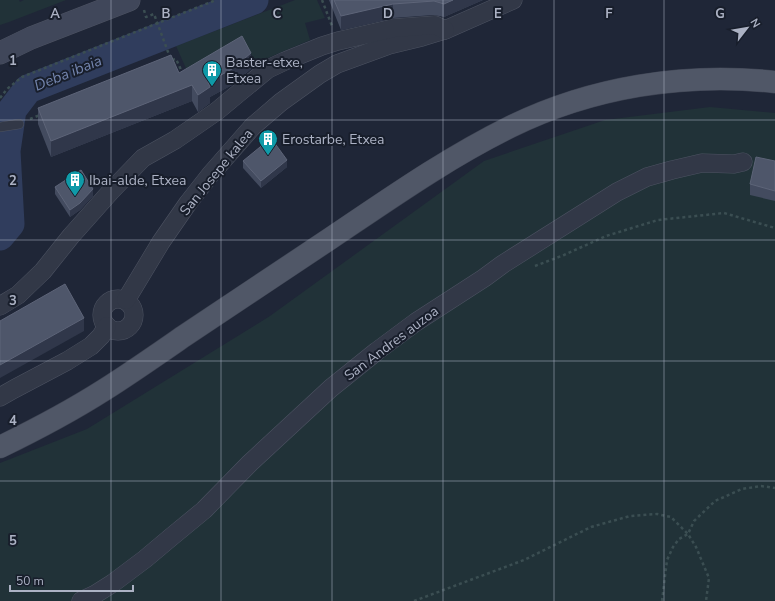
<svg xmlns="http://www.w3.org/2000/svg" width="775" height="601" font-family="'Nunito Sans',sans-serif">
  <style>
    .green { fill: #213238 }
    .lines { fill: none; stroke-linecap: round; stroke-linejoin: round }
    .river { stroke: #303d5d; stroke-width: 29 }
    .lane-casing { stroke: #4d5362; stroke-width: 10 }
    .street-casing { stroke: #4d5362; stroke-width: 19 }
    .secondary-casing { stroke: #4d5362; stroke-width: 23 }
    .primary-casing { stroke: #3c4251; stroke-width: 23 }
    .path { stroke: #3b4e52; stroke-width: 2.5; stroke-dasharray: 3 3; stroke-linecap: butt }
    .lane { stroke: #323847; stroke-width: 9 }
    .street { stroke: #323847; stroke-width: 18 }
    .secondary { stroke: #40475a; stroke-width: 22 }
    .primary { stroke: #505767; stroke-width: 22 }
    .wall { fill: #434b5f }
    .shaded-wall { fill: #30374a }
    .building { fill: #4e566a; stroke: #5d6478 }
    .grid { fill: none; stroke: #acb2c4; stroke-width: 1; stroke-opacity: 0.55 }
    .labels { text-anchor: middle; stroke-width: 4; stroke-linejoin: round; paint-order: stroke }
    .poi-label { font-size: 14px; fill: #acb2c4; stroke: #181e2b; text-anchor: start }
    .street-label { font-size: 14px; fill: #acb2c4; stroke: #181e2b }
    .water-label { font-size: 15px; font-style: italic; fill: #7485ae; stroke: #181e2b }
    .grid-label { font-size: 13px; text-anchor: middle; font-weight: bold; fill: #acb2c4; stroke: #181e2b; stroke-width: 4; stroke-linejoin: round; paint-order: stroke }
  </style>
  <rect width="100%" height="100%" fill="#1f2637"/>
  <g class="green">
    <polygon points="0,0 19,0 20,2 24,0 66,0 9,22 0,25"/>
    <polygon points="295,0 317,0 325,18 305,23 310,40 256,63 247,46 189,75 176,46"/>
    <polygon points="710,107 775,113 775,601 0,601 0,463 87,429 270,316 484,161 605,120"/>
  </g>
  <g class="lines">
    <polyline class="river" points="0,236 10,224 6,151 12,110 28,89 254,0"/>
    <defs>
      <polyline id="lane" points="0,127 19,124"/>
      <g id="street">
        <circle cx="118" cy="315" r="16"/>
        <polyline points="126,300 161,242 188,203 210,175 253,126 281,102 320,74 337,64 389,45 422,37 445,30 513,0"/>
        <polyline points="0,306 18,295 43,271 71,236 111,191 143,158 175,140 217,111 241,91 268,69 285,61 322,46 338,41 394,28 435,25 445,30"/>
        <polyline points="0,397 14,389 67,361 91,346 101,336 107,326"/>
        <polyline points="81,601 94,595 113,583 145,559 170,538 204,510 250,463 331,388 377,351 416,322 484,278 503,264 617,192 647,177 672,170 702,163 734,164 743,162"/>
      </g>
      <polyline id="secondary" points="0,53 31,38 129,0"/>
      <path id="primary" d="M0 447C35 430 71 411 104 390 131 373 158 354 184 336 233 303 282 271 331 238 389 199 447 158 510 127 591 87 685 72 775 82"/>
    </defs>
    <use href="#lane" class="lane-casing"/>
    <use href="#street" class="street-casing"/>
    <use href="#secondary" class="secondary-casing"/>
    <use href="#primary" class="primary-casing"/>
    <g class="path">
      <polyline points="322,0 332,26"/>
      <polyline points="144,10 146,17 154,14 171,60 176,59 182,72"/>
      <polyline points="0,98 7,89 22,77 216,0"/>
      <polyline points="30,119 40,115"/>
      <polyline points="535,266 564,255 606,236 658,220 724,213 775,228"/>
      <polyline points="414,601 524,560 591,527 630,516 657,514 671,517 688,534 696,547 709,578 706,601"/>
      <polyline points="662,601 667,560 673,547 679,539 688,534 694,521 715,501 742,489 761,486 775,488"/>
    </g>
    <use href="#lane" class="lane"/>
    <use href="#street" class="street"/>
    <use href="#secondary" class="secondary"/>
    <use href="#primary" class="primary"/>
  </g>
  <g class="wall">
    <polygon points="329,0 483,0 444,17 434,15 393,18 341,30"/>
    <polygon points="251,69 232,85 210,97 210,103 198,112 192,101 51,157 38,124 38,108 179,73"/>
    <polygon points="243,161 287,167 261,188 243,168"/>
    <polygon points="775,161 775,201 750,195 750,184"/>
    <polygon points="55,187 93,196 80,210 70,217 55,194"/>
  </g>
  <g class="shaded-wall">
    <polygon points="453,0 483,0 444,17 444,4"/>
    <polygon points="393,4 393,18 341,30 341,16"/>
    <polygon points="251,53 251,69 232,85 210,97 210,103 198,112 198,95 208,82"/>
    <polygon points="192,85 192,101 51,157 51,141"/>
    <polygon points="287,160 287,167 261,188 261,181"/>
    <polygon points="93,189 93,196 80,210 70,217 70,210"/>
    <polygon points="84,318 84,331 0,378 0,365"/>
  </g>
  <g class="building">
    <polygon points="334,0 453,0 444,4 434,1 393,4 341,16"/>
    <polygon points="242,36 251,53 232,69 208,82 210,87 198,95 192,85 51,141 38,108 171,55 179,73"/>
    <polygon points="271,138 287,160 261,181 243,161"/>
    <polygon points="756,157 775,161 775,191 750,184"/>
    <polygon points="81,170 93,189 80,203 70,210 55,187"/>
    <polygon points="65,284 84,318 0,365 0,321"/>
  </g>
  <path class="grid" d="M111 0V601M221 0V601M332 0V601M443 0V601M554 0V601M664 0V601M0 120H775M0 240H775M0 361H775M0 481H775"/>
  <defs>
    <symbol id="building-pin" viewBox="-11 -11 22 30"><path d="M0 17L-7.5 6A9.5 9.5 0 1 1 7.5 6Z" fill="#0f9aa8" stroke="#181e2b"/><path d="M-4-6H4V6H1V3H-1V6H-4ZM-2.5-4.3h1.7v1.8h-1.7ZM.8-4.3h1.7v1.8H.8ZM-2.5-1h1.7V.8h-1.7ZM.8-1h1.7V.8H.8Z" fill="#fff"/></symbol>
  </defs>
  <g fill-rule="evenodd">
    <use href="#building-pin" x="201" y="59" width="22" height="30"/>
    <use href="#building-pin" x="257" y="128" width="22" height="30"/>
    <use href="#building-pin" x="64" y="169" width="22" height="30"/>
  </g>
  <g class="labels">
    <g class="poi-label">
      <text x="226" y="67">Baster-etxe,<tspan x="226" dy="16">Etxea</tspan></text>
      <text x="282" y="144">Erostarbe, Etxea</text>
      <text x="89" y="185">Ibai-alde, Etxea</text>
    </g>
    <g class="street-label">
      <text transform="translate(216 172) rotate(-51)" y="5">San Josepe kalea</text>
      <text transform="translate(391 343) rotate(-37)" y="5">San Andres auzoa</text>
    </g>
    <g class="water-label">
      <text transform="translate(68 73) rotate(-22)" y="5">Deba ibaia</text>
    </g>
  </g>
  <g class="grid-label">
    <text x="55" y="18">A</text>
    <text x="166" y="18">B</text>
    <text x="277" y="18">C</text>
    <text x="388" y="18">D</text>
    <text x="498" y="18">E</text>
    <text x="609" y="18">F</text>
    <text x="720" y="18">G</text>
    <text x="13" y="65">1</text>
    <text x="13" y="185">2</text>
    <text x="13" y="305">3</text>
    <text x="13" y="425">4</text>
    <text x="13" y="545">5</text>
  </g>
  <g transform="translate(747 28) rotate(59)" stroke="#181e2b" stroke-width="3" paint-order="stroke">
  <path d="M0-3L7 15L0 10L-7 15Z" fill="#acb2c4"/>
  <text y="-6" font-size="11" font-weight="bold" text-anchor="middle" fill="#acb2c4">N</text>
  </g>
  <path d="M10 585v6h123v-6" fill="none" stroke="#acb2c4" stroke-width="2"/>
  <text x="16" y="585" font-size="12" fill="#acb2c4" stroke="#181e2b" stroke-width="3" paint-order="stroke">50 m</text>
</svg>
